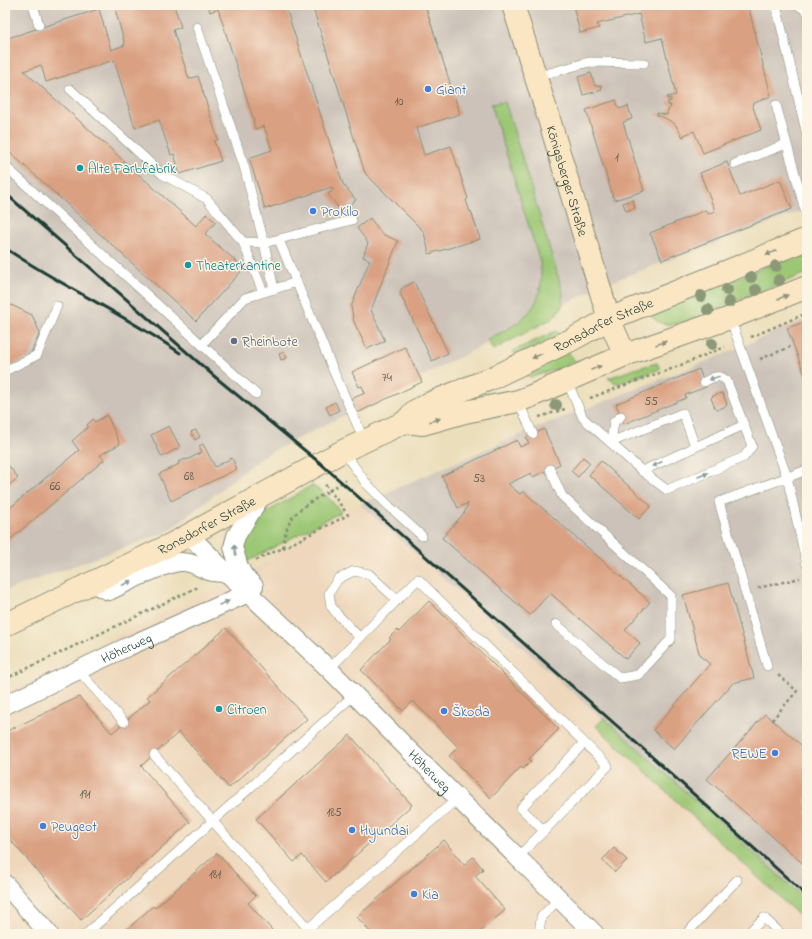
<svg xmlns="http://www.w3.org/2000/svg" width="812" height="939" font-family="'Indie Flower',sans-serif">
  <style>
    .built { fill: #eed7bb }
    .industrial { fill: #ccc2b9 }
    .green { fill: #9cc774; stroke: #5e8254 }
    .building { fill: #daa082 }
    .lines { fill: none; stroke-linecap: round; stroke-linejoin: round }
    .lane-casing { stroke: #858e77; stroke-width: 10 }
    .street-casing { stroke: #858e77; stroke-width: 20 }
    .secondary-casing { stroke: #858e77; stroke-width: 24 }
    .path { stroke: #858e77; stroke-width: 2.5; stroke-dasharray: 3 3; stroke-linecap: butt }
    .lane { stroke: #fff; stroke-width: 9 }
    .street { stroke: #fff; stroke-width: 18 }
    .secondary { stroke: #fbe6c4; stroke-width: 22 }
    .rail { stroke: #1f3d34; stroke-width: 3 }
    .tree { fill: #8c9979 }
    .oneway { fill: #8d927c }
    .oneway2 { fill: #8f9e9a }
    .shop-dot { fill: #3f7fe0; stroke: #fcf5e5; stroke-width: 1.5 }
    .culture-dot { fill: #0f9aa8; stroke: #fcf5e5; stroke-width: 1.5 }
    .service-dot { fill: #5c6f8a; stroke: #fcf5e5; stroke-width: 1.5 }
    .labels { text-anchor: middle; stroke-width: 3; stroke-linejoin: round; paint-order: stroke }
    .number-label { font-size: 12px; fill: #4e5648 }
    .shop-label { font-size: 14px; fill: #366cbe; stroke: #fcf5e5; text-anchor: start }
    .culture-label { font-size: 14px; fill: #0d838f; stroke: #fcf5e5; text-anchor: start }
    .street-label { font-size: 14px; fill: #1f3d34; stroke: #fcf5e5 }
    .service-label { font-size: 14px; fill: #4e5e75; stroke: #fcf5e5; text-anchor: start }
  </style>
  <rect width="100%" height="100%" fill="#fcf5e5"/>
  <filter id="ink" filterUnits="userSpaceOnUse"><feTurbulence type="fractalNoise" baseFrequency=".025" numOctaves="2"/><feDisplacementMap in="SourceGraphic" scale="8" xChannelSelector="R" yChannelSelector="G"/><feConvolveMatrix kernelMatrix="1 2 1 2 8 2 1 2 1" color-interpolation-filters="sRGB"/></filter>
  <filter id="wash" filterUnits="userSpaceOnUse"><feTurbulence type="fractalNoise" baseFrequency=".012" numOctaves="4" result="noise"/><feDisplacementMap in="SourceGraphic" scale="16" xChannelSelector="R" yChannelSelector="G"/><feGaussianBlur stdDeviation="0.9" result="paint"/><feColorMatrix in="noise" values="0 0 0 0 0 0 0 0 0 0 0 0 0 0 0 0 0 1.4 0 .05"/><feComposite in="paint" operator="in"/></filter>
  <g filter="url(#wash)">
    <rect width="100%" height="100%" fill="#ebdeba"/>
    <polygon class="built" points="360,504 603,719 807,903 807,934 5,934 5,690 204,593 252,571 330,520"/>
    <g class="industrial">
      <polygon points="5,5 807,5 807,209 605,284 263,456 167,532 5,591"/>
      <polygon points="807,318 807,903 603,719 360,504 535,428 611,399 727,353"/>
    </g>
    <g class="green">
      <path d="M505 102 563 293 562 307 553 318 493 350 487 339C524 323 547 306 540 262L491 104Z"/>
      <path d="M804 251H807V273L682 323C672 325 656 326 651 314Z"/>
      <polygon points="556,331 561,335 516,357 513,351"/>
      <polygon points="569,352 575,361 564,367 531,377 526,375 526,373"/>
      <polygon points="657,363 660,369 619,383 616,383 608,378 638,368"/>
      <polygon points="312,485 327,496 341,512 246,562 244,557 244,541 254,520"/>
      <polygon points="604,718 807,901 807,923 596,726"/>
    </g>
    <g id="blocks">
      <g class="building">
        <polygon points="114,5 174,5 181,27 173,30 189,79 198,76 218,140 214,141 221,161 180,174 174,154 171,155 159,120 135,128 114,60 46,82 41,65 24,71 196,226 206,214 216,222 205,234 244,268 196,321 5,148 5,39 99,9 111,50 125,45"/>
        <polygon points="208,5 285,5 343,184 356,200 341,211 328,194 333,190 332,187 265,209 249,158 272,150 264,126 255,129 253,121 254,121 218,9 210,12"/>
        <polygon points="312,5 425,5 460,114 416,128 424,155 451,146 468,199 466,200 470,212 471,211 480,239 429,254 424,232 365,173"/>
        <polygon points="573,5 748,5 771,96 752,104 761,130 703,153 694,131 684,135 684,137 683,137 675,124 665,118 657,115 657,113 667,115 668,110 670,108 671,105 668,105 668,101 671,101 671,98 667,99 667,97 676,95 662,38 646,42 639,14 597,24 599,28 580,33"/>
        <polygon points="591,73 595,86 601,85 602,90 583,95 578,77"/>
        <polygon points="616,100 619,109 628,106 632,119 623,122 644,191 614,200 586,110"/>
        <polygon points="727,162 740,196 780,180 792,209 662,260 650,233 706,210 708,214 715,211 700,173"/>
        <polygon points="633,200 635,208 626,211 623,203"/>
        <polygon points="370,218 382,234 398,241 371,310 385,341 367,349 354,322 351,307 370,260 363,257 368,243 357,228"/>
        <polygon points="414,282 448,353 432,361 400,293 402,288"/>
        <polygon points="5,302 32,315 40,333 29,357 5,368"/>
        <polygon points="807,321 807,381 787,328"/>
        <polygon points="405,347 422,382 357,413 351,399 365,393 362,386 359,387 352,372"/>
        <polygon points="284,352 287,358 281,360 279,354"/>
        <polygon points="699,369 706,387 685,395 686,398 624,424 616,404"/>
        <polygon points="721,393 723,394 727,404 726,406 717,410 715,408 711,398 713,396"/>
        <polygon points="335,402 339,410 330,415 326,407"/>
        <polygon points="107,415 120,444 100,455 104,460 5,544 5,512 79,450 72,441 88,427 87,425 93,419 95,422"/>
        <polygon points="169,426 180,447 162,457 151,435"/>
        <polygon points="544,429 560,464 533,477 531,473 508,484 520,494 523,491 650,602 625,630 640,643 626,659 550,593 530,615 442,538 465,512 468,503 458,508 442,476 517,440 520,447 529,443 526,438"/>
        <polygon points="196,430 200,437 195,440 191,432"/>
        <polygon points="203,444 215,467 232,458 237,469 171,501 159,474 179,464 178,462 186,459 187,460 202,452 199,446"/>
        <polygon points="583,457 590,463 578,477 571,471"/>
        <polygon points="601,461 651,506 639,519 589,475"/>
        <polygon points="8,465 18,478 5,488 5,467"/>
        <polygon points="728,583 754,678 733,683 674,749 653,730 710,664 700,656 683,595"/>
        <polygon points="429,601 559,729 529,759 531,761 523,769 521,767 491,798 449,756 458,747 413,701 403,711 361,670 391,639 389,638 397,630 399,632"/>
        <polygon points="226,628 307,719 229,788 179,732 141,766 190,822 81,920 5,834 5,732 79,697 112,733 150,700 147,697"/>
        <polygon points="765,714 807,750 807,867 707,779"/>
        <polygon points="350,735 412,805 326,882 302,855 294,862 256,819"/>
        <polygon points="444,840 464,865 473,857 483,869 475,876 505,910 478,934 372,934 357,917"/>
        <polygon points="614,848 627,860 615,872 602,860"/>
        <polygon points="217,853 256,896 248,903 272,930 267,934 122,934 153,906 155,908"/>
      </g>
    </g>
  </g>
  <g filter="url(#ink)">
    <use href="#blocks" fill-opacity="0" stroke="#858e77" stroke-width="1"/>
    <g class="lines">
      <defs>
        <g id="lane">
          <polyline points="33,5 39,25"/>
          <polyline points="776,5 807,135"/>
          <polyline points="798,5 807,11"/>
          <polyline points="197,27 244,166 264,243 274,289"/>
          <polyline points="535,77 589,62 644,63"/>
          <polyline points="70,89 162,174 207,199 243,242 263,292"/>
          <polyline points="776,105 807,217"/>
          <polyline points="735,164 786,144"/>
          <polyline points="5,166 256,394"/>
          <polyline points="279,240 334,372 364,440"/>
          <polyline points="243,242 264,243 352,220"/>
          <polyline points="730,318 787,477 807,565"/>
          <polyline points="202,344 245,298 297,282"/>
          <polyline points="5,371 37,355 57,306"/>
          <path d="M567 381 583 418 642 471 667 490 744 457 752 446 727 381C719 373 712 378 704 382"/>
          <polyline points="518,401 533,434"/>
          <polyline points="611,442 683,413 695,446"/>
          <polyline points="611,442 614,422 621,416"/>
          <polyline points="343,451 366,483 390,507 422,536"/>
          <polyline points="550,469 562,496 671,596 671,639 638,675 620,678 556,624"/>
          <polyline points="642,471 744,425"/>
          <polyline points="360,638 337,614 331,606 329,593 338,579 354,571 369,574 397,600"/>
          <polyline points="767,666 719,502 807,470"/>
          <polyline points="329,669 418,579 608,766 518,857"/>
          <polyline points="78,670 124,722"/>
          <polyline points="154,755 313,934"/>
          <polyline points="544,831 521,808 584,743"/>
          <polyline points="86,934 354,695"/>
          <polyline points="302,934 458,798"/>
          <polyline points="539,934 541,917 559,899"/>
          <polyline points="686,934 737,880"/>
          <polyline points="747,934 764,918 781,934"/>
        </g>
        <g id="street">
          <path id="s1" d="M189 535 227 573 329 669 406 747 595 934"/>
          <path d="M91 583 109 591C126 583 166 561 183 562 193 562 200 568 209 571 214 573 221 573 227 573"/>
          <polyline points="254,586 244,576 239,567 233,547 236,536 261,496"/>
          <path id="s2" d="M5 705 127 647 248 593"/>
          <polyline points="5,884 49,934"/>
        </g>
        <g id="secondary">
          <path id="s3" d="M513 5 549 119 609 319 625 355"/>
          <polyline points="405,422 423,424 465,412 518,401 529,397 625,355 730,318 807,287"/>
          <path id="s4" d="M5 625 172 544 343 451 405 422 415 411 428 404 490 379 571 340 609 319 807 239"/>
        </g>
      </defs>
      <use href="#lane" class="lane-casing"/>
      <use href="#street" class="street-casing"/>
      <use href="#secondary" class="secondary-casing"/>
      <g class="path">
        <polyline points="751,337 807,313"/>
        <polyline points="760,359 790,347"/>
        <polyline points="590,398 653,375 664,372 725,347"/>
        <polyline points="539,417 565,409"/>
        <polyline points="283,548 348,515 325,484"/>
        <path d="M256 560 283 548C286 516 298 509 324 494 332 489 339 484 346 480"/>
        <polyline points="758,588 800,578"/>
        <polyline points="5,679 198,587"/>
        <polyline points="772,720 797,691 778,675"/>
      </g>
      <use href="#lane" class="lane"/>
      <use href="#street" class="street"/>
      <use href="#secondary" class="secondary"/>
      <g class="rail">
        <polyline points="5,193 214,376 320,463 650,755 807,896"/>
        <path d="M5 248C61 286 124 314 180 353"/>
      </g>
    </g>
    <g class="tree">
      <circle cx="776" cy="266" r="6"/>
      <circle cx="751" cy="277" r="6"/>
      <circle cx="779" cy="280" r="6"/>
      <circle cx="727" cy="290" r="6"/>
      <circle cx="756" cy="290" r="6"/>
      <circle cx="701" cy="296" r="6"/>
      <circle cx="729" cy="302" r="6"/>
      <circle cx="708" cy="310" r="6"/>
      <circle cx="712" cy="344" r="6"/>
      <circle cx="556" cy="405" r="6"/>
    </g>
    <defs><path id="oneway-solid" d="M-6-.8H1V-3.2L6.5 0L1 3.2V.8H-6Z"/></defs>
    <g class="oneway">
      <use href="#oneway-solid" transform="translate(771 253) rotate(158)"/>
      <use href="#oneway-solid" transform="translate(783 297) rotate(-22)"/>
      <use href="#oneway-solid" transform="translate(661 343) rotate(-19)"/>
      <use href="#oneway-solid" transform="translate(537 356) rotate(154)"/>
      <use href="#oneway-solid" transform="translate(596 368) rotate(-23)"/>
      <use href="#oneway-solid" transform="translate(435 420) rotate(-16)"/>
    </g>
    <g class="oneway2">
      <use href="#oneway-solid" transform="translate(714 378) rotate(163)"/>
      <use href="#oneway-solid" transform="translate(657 464) rotate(155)"/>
      <use href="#oneway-solid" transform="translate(703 475) rotate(-23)"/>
      <use href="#oneway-solid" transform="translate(235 550) rotate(-98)"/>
      <use href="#oneway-solid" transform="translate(127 583) rotate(-25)"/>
      <use href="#oneway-solid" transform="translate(224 603) rotate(-23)"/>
    </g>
  </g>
  <g class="shop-dot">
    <circle cx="428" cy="89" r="4"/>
    <circle cx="313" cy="211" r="4"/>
    <circle cx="444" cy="711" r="4"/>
    <circle cx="775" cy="753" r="4"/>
    <circle cx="43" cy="826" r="4"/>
    <circle cx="352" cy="830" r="4"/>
    <circle cx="414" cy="894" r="4"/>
  </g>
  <g class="culture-dot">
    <circle cx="80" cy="168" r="4"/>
    <circle cx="188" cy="265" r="4"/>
    <circle cx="219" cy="709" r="4"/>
  </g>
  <circle class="service-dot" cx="234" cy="341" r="4"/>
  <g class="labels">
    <g class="number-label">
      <text x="399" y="105">10</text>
      <text x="617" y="161">1</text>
      <text x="387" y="381">74</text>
      <text x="651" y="405">55</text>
      <text x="189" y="480">68</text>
      <text x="479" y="482">53</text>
      <text x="55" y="490">66</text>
      <text x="85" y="798">191</text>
      <text x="334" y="816">185</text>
      <text x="215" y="878">181</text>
    </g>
    <g class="shop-label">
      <text x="436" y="94">Giant</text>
      <text x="321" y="216">ProKilo</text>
      <text x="452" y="716">Škoda</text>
      <text x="767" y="758" text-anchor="end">REWE</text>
      <text x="51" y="831">Peugeot</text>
      <text x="360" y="835">Hyundai</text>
      <text x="422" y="899">Kia</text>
    </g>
    <g class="culture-label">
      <text x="88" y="173">Alte Farbfabrik</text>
      <text x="196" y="270">Theaterkantine</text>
      <text x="227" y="714">Citroen</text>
    </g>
    <g class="street-label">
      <text dy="5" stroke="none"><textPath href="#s3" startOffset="184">Königsberger Straße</textPath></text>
      <text dy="5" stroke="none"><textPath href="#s4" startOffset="671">Ronsdorfer Straße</textPath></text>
      <text dy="5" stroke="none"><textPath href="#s4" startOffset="225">Ronsdorfer Straße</textPath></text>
      <text dy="5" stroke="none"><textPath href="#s2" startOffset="134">Höherweg</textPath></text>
      <text dy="5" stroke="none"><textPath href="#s1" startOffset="337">Höherweg</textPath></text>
    </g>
    <g class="service-label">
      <text x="242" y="346">Rheinbote</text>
    </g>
  </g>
  <rect width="812" height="939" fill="none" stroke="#fcf5e5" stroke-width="20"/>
</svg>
